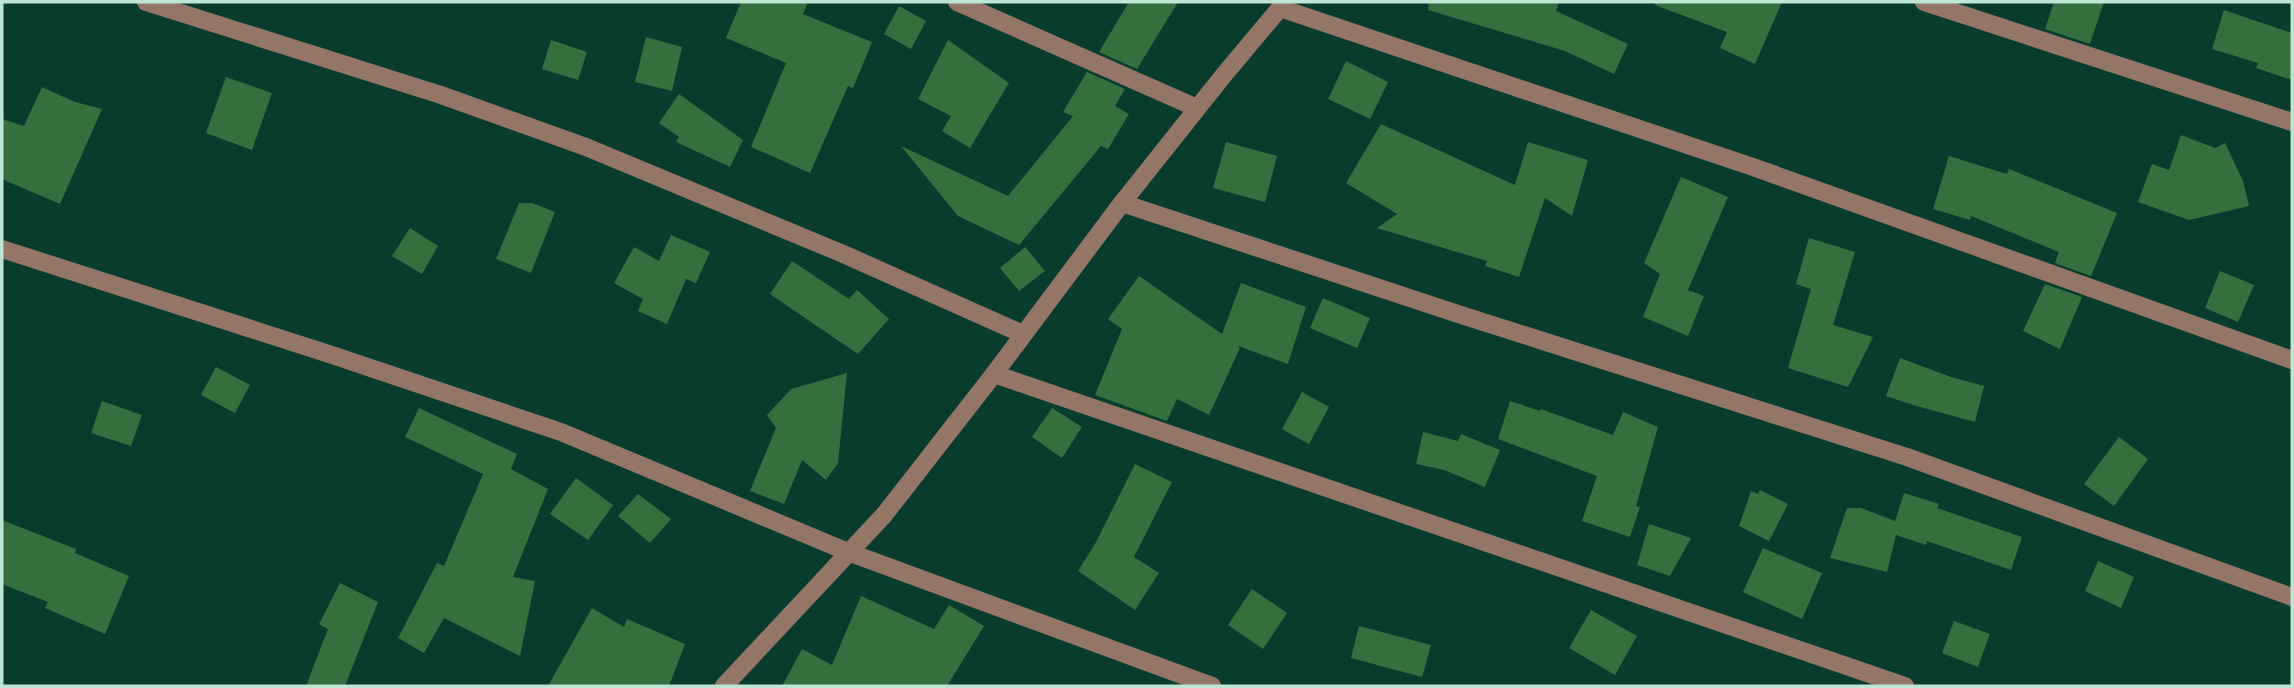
<svg xmlns="http://www.w3.org/2000/svg" width="2294" height="688" font-family="Signika,sans-serif">
  <style>
    .building { fill: #356f3e }
    .lines { fill: none; stroke-linecap: round; stroke-linejoin: round }
    .minor { stroke: #947667; stroke-width: 18 }
  </style>
  <rect width="100%" height="100%" fill="#093c2d"/>
  <g class="building">
    <polygon points="741,2 808,2 803,14 872,42 853,88 848,86 810,173 751,147 786,63 726,38"/>
    <polygon points="1129,2 1178,2 1137,69 1099,52"/>
    <polygon points="1429,2 1559,2 1556,11 1628,44 1614,74 1565,51 1428,10"/>
    <polygon points="1656,2 1782,2 1755,64 1720,48 1727,32 1655,5"/>
    <polygon points="2054,2 2104,2 2090,44 2045,29"/>
    <polygon points="899,6 926,21 911,49 884,34"/>
    <polygon points="2224,10 2292,33 2292,80 2256,68 2258,63 2212,49"/>
    <polygon points="646,37 682,47 672,91 635,82"/>
    <polygon points="551,40 587,52 578,80 542,69"/>
    <polygon points="948,40 1009,83 970,148 942,131 951,116 918,99"/>
    <polygon points="1346,61 1388,82 1370,119 1328,99"/>
    <polygon points="1087,72 1125,89 1115,106 1129,114 1108,149 1101,146 1019,245 958,216 901,146 1008,196 1073,116 1063,112"/>
    <polygon points="226,77 272,93 252,150 206,133"/>
    <polygon points="42,87 75,102 102,109 60,204 2,179 2,119 24,126"/>
    <polygon points="679,94 743,140 730,167 676,142 679,137 659,123"/>
    <polygon points="1381,124 1515,185 1528,142 1588,160 1572,216 1545,198 1519,277 1485,266 1487,261 1377,228 1397,214 1346,183"/>
    <polygon points="2181,135 2215,148 2225,143 2243,181 2249,206 2189,220 2138,202 2152,164 2169,170"/>
    <polygon points="1226,142 1277,156 1265,202 1213,188"/>
    <polygon points="1949,156 2007,174 2009,169 2117,213 2091,276 2055,263 2059,252 1971,216 1970,220 1933,209"/>
    <polygon points="1681,177 1728,197 1688,290 1704,296 1688,336 1643,317 1660,274 1644,263"/>
    <polygon points="519,203 532,203 555,212 531,273 496,259"/>
    <polygon points="410,228 438,246 422,274 392,256"/>
    <polygon points="671,235 710,252 696,283 686,279 667,324 638,311 643,299 614,283 634,247 659,261"/>
    <polygon points="1809,238 1855,252 1833,325 1873,337 1848,387 1788,368 1811,289 1796,284"/>
    <polygon points="1025,247 1045,271 1019,291 1000,268"/>
    <polygon points="792,261 849,299 857,290 889,319 858,354 770,294"/>
    <polygon points="2220,271 2254,285 2238,322 2205,308"/>
    <polygon points="1139,276 1222,334 1241,283 1306,307 1288,364 1238,346 1240,348 1209,415 1177,399 1167,421 1095,395 1122,329 1108,319"/>
    <polygon points="2045,284 2082,297 2060,349 2023,331"/>
    <polygon points="1323,298 1370,318 1357,348 1310,328"/>
    <polygon points="1900,358 1951,377 1984,386 1975,422 1913,405 1886,396"/>
    <polygon points="216,367 250,385 235,413 201,395"/>
    <polygon points="847,373 838,463 826,480 802,460 784,504 750,491 776,428 767,415 791,389"/>
    <polygon points="1302,392 1329,407 1309,444 1282,429"/>
    <polygon points="102,401 142,415 131,446 91,433"/>
    <polygon points="1510,401 1540,411 1541,409 1613,435 1623,412 1658,427 1636,506 1640,507 1630,537 1582,521 1597,476 1498,439"/>
    <polygon points="419,408 517,454 511,469 548,489 513,577 535,581 520,656 444,618 424,653 398,638 437,563 444,566 483,474 405,437"/>
    <polygon points="1052,408 1082,427 1062,458 1032,437"/>
    <polygon points="1423,432 1458,441 1461,434 1500,450 1485,487 1444,470 1416,464"/>
    <polygon points="2119,437 2148,459 2114,506 2084,484"/>
    <polygon points="1135,464 1172,482 1134,557 1159,573 1135,610 1078,571 1095,544"/>
    <polygon points="576,478 613,505 588,540 550,514"/>
    <polygon points="1760,490 1788,504 1769,541 1739,526 1751,491 1758,494"/>
    <polygon points="1904,493 1939,504 1937,508 2022,537 2011,570 1927,541 1926,545 1896,535 1887,572 1830,558 1847,508 1861,508 1895,521"/>
    <polygon points="638,494 671,519 650,543 618,516"/>
    <polygon points="2,520 76,549 75,553 129,576 105,634 45,608 48,602 2,584"/>
    <polygon points="1649,524 1691,538 1670,576 1637,565"/>
    <polygon points="1763,548 1822,573 1802,619 1743,592"/>
    <polygon points="2098,561 2134,577 2121,608 2085,591"/>
    <polygon points="340,583 378,602 345,686 306,686 328,629 319,624"/>
    <polygon points="1252,589 1287,613 1263,649 1228,625"/>
    <polygon points="861,596 934,629 949,605 984,626 947,686 782,686 802,649 832,665"/>
    <polygon points="592,608 624,627 627,619 685,644 669,686 548,686"/>
    <polygon points="1591,610 1637,636 1615,675 1569,648"/>
    <polygon points="1954,621 1990,634 1978,667 1942,653"/>
    <polygon points="1359,626 1431,645 1422,677 1351,658"/>
  </g>
  <g class="lines">
    <g class="minor">
      <polyline points="146,2 441,95 586,147 841,253 1023,334"/>
      <polyline points="957,2 1197,108"/>
      <polyline points="1924,2 2292,122"/>
      <polyline points="1280,8 1753,167 2292,360"/>
      <polyline points="1122,203 1455,313 1907,457 2292,597"/>
      <polyline points="2,249 329,354 561,432 848,552 1212,686"/>
      <polyline points="994,374 1905,686"/>
      <polyline points="724,686 884,515 994,374 1122,203 1223,76 1285,2"/>
    </g>
  </g>
  <rect width="2294" height="688" fill="none" stroke="#bce5d4" stroke-width="7"/>
</svg>
